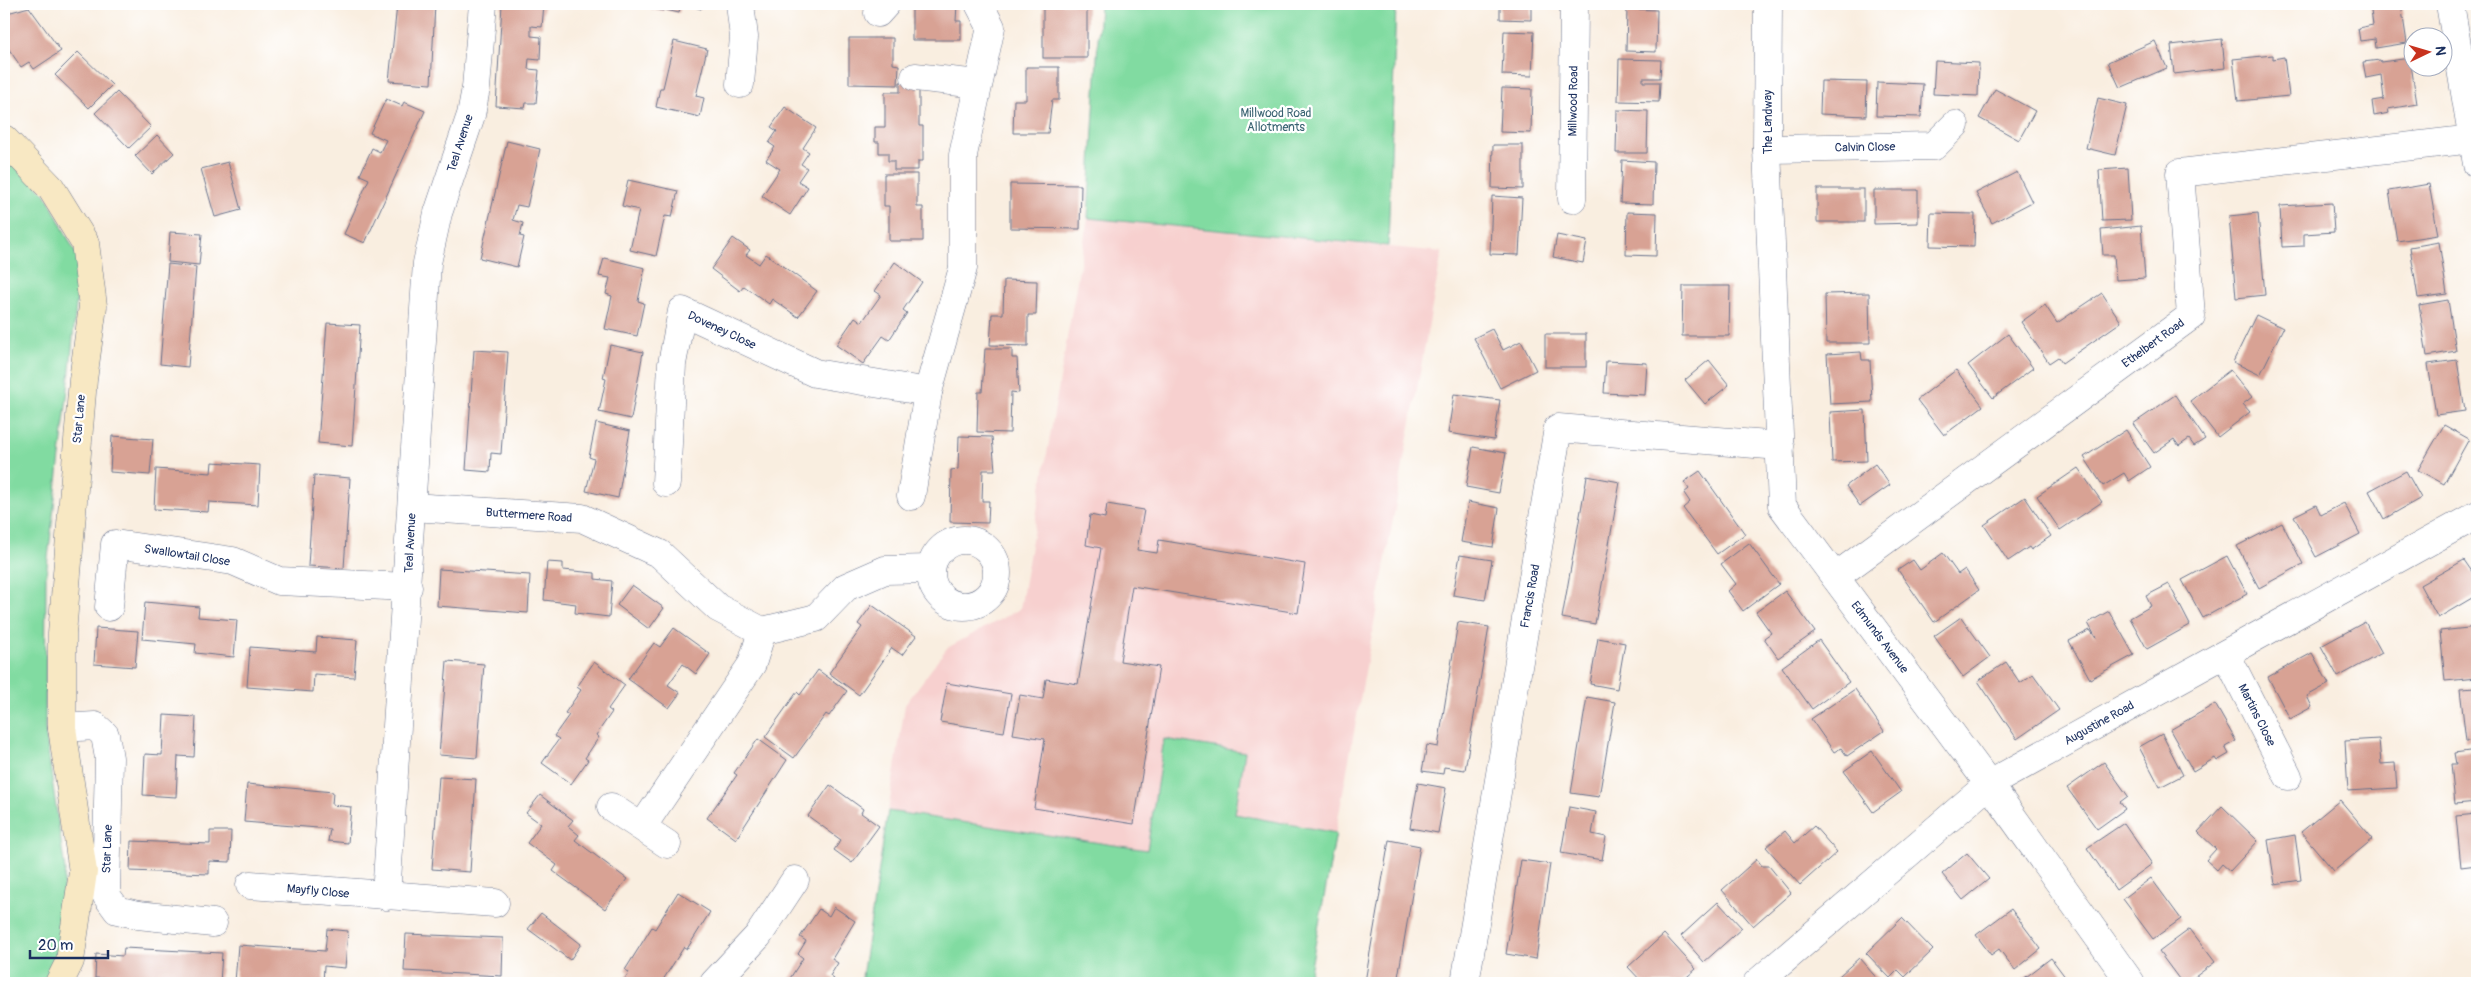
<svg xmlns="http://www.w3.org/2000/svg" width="2481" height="987" font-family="Pangolin,sans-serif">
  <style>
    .built { fill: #f7d0cf }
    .green { fill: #81dba1; stroke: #4e8580 }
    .building { fill: #d8a294 }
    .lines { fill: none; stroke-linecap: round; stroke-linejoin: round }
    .street-casing { stroke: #69728c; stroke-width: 29 }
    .secondary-casing { stroke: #69728c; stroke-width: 29 }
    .street { stroke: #fff; stroke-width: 28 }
    .secondary { stroke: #f8e8c3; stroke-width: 28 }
    .labels { text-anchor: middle; stroke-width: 4.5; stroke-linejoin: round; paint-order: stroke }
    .street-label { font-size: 12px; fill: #1b2f5e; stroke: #fff }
    .park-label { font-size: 12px; fill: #3a6372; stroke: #fff }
  </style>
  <rect width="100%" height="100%" fill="#fff"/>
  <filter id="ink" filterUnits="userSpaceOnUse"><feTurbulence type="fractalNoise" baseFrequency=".02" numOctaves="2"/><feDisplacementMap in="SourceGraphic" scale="10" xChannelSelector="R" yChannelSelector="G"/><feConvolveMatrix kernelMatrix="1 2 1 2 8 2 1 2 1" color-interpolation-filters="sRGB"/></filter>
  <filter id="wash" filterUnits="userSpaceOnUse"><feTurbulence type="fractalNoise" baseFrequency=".0096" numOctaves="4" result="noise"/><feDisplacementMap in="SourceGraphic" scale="20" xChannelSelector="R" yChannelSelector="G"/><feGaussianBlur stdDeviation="1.12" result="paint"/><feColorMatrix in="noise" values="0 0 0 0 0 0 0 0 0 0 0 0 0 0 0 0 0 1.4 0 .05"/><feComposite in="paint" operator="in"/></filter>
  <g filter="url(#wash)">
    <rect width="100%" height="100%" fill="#f9eee0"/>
    <polygon class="built" points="1088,218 1442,252 1308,983 861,983 905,705 947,648 1020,609"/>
    <g class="green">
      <polygon points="1100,4 1396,4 1388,246 1088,218"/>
      <polygon points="4,151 46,195 80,262 69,380 46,575 45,730 65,870 55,969 48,983 4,983"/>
      <polygon points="1164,739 1245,752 1235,814 1336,833 1308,983 861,983 888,811 1147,850"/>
    </g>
    <g id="blocks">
      <g class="building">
        <polygon points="409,4 435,4 431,84 389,81 397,5 409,6"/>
        <polygon points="502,4 544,4 542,27 531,26 531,36 541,37 540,60 529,59 528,69 539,70 536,103 526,103 525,108 496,106"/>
        <polygon points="650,4 665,4 664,11 649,8"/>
        <polygon points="667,4 681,4 679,13 666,10"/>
        <polygon points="684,4 703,4 701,9"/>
        <polygon points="912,4 957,4 956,21 961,21 961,40 912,40"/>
        <rect x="1043" y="4" width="44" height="54"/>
        <polygon points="1500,4 1531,4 1531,20 1500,19"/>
        <polygon points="2370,4 2401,4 2407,43 2376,48 2375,39 2360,41 2358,28 2373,25"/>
        <polygon points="29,7 61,51 34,69 29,62 21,67 4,42 4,14"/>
        <polygon points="1627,9 1657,10 1656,52 1626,51"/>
        <polygon points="1504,31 1534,32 1532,76 1502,75"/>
        <polygon points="849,38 893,38 893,64 899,65 898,85 849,84"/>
        <polygon points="2222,39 2225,68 2174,74 2171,45"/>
        <polygon points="674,41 707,49 696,96 704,98 700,117 656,107 660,88 663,88"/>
        <polygon points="2155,41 2167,68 2120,88 2108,62"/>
        <polygon points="78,52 112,85 89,108 55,75"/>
        <polygon points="2273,55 2273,59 2284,57 2289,96 2238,101 2233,59"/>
        <polygon points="2410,58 2417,104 2388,109 2389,113 2374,116 2372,101 2384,99 2381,75 2366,78 2363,62 2380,60 2381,62"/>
        <polygon points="1619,59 1661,60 1660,78 1643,78 1643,82 1660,82 1659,102 1618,101"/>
        <polygon points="1935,61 1979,63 1978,96 1933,94"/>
        <polygon points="1026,67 1059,67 1059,100 1052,100 1048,133 1013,133 1014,100 1026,100"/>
        <polygon points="1821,81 1867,82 1866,116 1820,114"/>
        <polygon points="900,82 919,82 919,126 923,126 923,161 918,161 918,170 894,170 894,161 888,161 888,153 879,153 879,142 875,142 875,127 885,127 885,92 900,92"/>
        <polygon points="1877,82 1923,84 1921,117 1876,116"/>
        <polygon points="1502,88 1532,89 1531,133 1500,132"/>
        <polygon points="1995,89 2035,111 2019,140 1979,118"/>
        <polygon points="117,92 151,127 129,148 95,113"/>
        <polygon points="2098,98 2127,105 2115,155 2086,148"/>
        <polygon points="386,99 402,106 404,102 425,111 365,243 344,234 369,179 360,175 372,148 380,152 386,140 370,133"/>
        <polygon points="785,107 816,128 803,148 809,152 801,164 807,168 798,181 808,187 790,215 762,196 780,169 766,160 775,147 769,143 777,131 771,127"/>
        <polygon points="1617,110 1648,111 1647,153 1616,153"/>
        <polygon points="157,135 174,153 152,174 135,156"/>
        <polygon points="507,141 540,149 527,207 517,205 513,220 523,223 520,236 524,237 517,267 480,258"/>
        <polygon points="1493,145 1523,145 1523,189 1492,188"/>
        <polygon points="1622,160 1654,162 1653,204 1620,203"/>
        <polygon points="228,162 241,210 215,217 201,169"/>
        <polygon points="2128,168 2131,220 2102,221 2099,170"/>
        <polygon points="2017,172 2032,202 1992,223 1976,193"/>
        <polygon points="884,174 917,174 917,207 923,207 923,241 889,241 889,206 884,206"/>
        <polygon points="628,180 678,191 672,217 665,216 656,256 630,250 639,210 622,206"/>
        <polygon points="1010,184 1081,185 1080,229 1010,228"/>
        <polygon points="2429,184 2438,235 2397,241 2389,191"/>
        <rect x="1817" y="189" width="47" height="33"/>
        <polygon points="1874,190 1918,190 1918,223 1874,224"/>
        <polygon points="1492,196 1522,198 1519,255 1490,254"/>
        <polygon points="2332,203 2334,232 2304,234 2304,246 2282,247 2280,206"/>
        <polygon points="1627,212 1657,213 1656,256 1626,255"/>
        <polygon points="1931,213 1975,214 1974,247 1930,246"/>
        <polygon points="2258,213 2265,295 2236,298 2229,216"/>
        <polygon points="2141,226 2145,278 2116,280 2114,255 2103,255 2101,230"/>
        <polygon points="170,232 202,234 199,265 168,262"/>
        <polygon points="1557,235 1587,241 1583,263 1553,257"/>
        <polygon points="733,238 750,250 746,255 759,264 766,254 817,291 798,317 772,299 769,304 744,286 740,291 711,269"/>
        <polygon points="2439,242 2447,294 2418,298 2410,247"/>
        <polygon points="604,258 645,268 638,301 644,303 637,336 605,329 612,296 606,294 610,278 599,276"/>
        <polygon points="895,262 922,282 903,310 907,313 889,340 883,336 863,364 836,345 855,317 862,322 881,295 875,291"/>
        <polygon points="168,264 196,267 188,367 160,364"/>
        <polygon points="1004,280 1037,281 1036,315 1028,315 1028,346 990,345 992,314 1003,314"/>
        <polygon points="1683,286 1730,286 1729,336 1682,336"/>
        <polygon points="1869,293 1870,343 1826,343 1825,294"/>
        <polygon points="2102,293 2121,322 2062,363 2058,357 2049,363 2021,322 2045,305 2057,323"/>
        <polygon points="2448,300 2456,351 2427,356 2419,305"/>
        <polygon points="2256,315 2283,328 2260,375 2233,362"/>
        <polygon points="327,323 360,325 352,446 318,443"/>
        <polygon points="1492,329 1503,350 1521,341 1536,370 1500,388 1474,338"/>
        <rect x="1545" y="334" width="41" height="33"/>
        <polygon points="2008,334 2033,368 1993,398 1968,365"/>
        <polygon points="610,345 643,352 631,419 599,412 606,379 603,378"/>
        <polygon points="985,349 1012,349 1012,358 1017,358 1019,393 1011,392 1010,433 977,432 978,392 982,392"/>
        <polygon points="474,350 508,352 501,454 491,453 490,472 466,470"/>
        <polygon points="1861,352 1862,360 1870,360 1872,402 1830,404 1827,354"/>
        <polygon points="1709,360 1729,385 1705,404 1685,380"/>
        <polygon points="2457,360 2465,411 2436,415 2428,364"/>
        <polygon points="1606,361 1647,363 1645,395 1604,393"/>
        <polygon points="1956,370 1983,406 1944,435 1917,400"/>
        <polygon points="2230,370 2252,397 2243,404 2250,412 2218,437 2190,401"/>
        <polygon points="1454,394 1500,400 1494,440 1448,433"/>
        <polygon points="2175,395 2205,439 2194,446 2189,439 2179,446 2174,439 2154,453 2133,424"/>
        <polygon points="1865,410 1867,461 1832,462 1830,412"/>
        <polygon points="596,423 630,431 618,498 586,491 594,459 589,457"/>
        <polygon points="2444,425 2469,439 2444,484 2418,470"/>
        <polygon points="2126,430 2150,467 2129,481 2124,473 2103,486 2084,457"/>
        <polygon points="112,436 153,439 150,475 110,472"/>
        <polygon points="959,436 992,437 995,470 983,470 982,501 989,501 988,523 950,522 951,470 958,469"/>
        <polygon points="1473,447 1506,453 1499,493 1466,487"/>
        <polygon points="212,462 260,465 258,505 209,502 208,512 154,509 156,469 211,473"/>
        <polygon points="1875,464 1890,485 1860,506 1846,486"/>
        <polygon points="2078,468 2102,502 2060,530 2037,496"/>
        <polygon points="1700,471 1745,534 1717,554 1683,508 1690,502 1684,493 1689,489 1684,482"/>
        <polygon points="2406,471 2421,498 2384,519 2369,491"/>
        <polygon points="314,475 350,478 344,568 308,566"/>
        <polygon points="1587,476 1620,482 1595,624 1562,618"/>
        <polygon points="2025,497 2051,536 2031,550 2029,547 2008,561 1984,525"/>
        <polygon points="1468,502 1499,508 1493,547 1461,542"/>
        <polygon points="2344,503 2360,534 2316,557 2294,516 2316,505 2321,515"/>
        <polygon points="1107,504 1144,510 1137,550 1157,553 1159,540 1305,564 1298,613 1132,586 1120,661 1159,667 1134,824 1034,808 1045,739 1013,734 1020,695 1043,699 1046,679 1078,684 1101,548 1086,545 1090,515 1105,518"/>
        <polygon points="2282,523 2303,564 2259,588 2237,546"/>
        <polygon points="1749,543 1779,584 1743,611 1728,591 1736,584 1721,564"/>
        <polygon points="1943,553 1958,574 1965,569 1979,590 1934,622 1898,570 1913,560 1920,570"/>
        <polygon points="1460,555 1492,560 1485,600 1453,595"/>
        <polygon points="2227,556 2247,594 2203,618 2182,580"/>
        <polygon points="2464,560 2477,579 2477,595 2438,618 2420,585"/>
        <polygon points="547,562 563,563 563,570 595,573 595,579 612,581 609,617 575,613 576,604 544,600"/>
        <polygon points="439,569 530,575 528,613 437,606"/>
        <polygon points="2169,584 2190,625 2147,649 2130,618 2151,606 2146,596"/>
        <polygon points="632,585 664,608 649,629 617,605"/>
        <polygon points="1785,591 1815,632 1778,658 1764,638 1771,633 1756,612"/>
        <polygon points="145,602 199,607 198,617 237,620 234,657 195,653 196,644 142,639"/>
        <polygon points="872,605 916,636 902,655 892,648 859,695 829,673 862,627 858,624"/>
        <polygon points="2109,611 2134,655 2090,679 2069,641 2090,630 2096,638 2088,623"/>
        <polygon points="1961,617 1990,657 1963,677 1934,636"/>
        <polygon points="1458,622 1489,627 1465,770 1444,767 1443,774 1422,771 1427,745 1438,747"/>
        <polygon points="2365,622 2382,653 2338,677 2321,646"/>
        <polygon points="2477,627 2477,678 2445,681 2440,631"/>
        <polygon points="96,628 138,631 135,667 94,664"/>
        <polygon points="674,628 710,654 696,674 683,664 668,685 680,693 669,708 628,679 654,643 660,647"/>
        <polygon points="317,637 357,640 354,677 314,674 313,692 247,687 250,647 316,652"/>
        <polygon points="1598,638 1625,643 1617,689 1590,684"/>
        <polygon points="1819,640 1849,682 1812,709 1782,667"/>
        <polygon points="2312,653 2329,684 2307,696 2312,707 2290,719 2268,677"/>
        <polygon points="447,661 484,664 477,758 439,755"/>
        <polygon points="594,662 625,685 608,709 612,712 596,735 599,737 585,758 588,760 571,784 542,763 559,739 554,736 569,715 565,713 581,690 577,687"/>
        <polygon points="2006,662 2020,683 2033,674 2059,710 2017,739 1978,681"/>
        <polygon points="818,670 847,691 829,716 826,714 794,758 765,737 797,692 800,695"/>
        <polygon points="947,683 1011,694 1004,732 940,722"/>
        <polygon points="2477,688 2477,740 2466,741 2460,689"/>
        <polygon points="1855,689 1884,731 1847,756 1841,748 1834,752 1811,719"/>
        <polygon points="1587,697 1615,702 1599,797 1571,793"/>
        <polygon points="2215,704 2236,741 2225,747 2229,754 2217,761 2215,758 2193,771 2170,730"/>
        <polygon points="164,715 196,717 194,757 178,756 176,797 143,795 145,754 162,755"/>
        <polygon points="2162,734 2183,775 2160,787 2139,747"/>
        <polygon points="758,739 787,760 736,839 707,818 737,775 734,773"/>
        <polygon points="2379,739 2381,764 2395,763 2397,788 2348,791 2345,741"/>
        <polygon points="2477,750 2477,802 2455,804 2451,764 2456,764 2454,753"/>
        <polygon points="1872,751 1901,792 1873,812 1844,771"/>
        <polygon points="2104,762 2128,796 2120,802 2125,809 2097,829 2067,788"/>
        <polygon points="439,777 476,779 470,872 432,869"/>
        <polygon points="1418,783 1446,788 1438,833 1410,828"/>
        <polygon points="247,784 333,792 332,805 351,807 348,843 328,841 330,829 244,822"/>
        <polygon points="830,785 863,809 861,813 879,826 852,863 834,850 841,840 808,816"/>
        <polygon points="540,795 573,820 568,826 579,835 575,840 627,879 605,909 553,871 557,865 527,843 541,824 526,813"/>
        <polygon points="2340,800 2373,839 2334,871 2301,832"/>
        <polygon points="2222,806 2258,841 2230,871 2222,864 2217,870 2206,860 2216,849 2198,832"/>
        <polygon points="1569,807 1596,812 1592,834 1606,837 1602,860 1561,853"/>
        <polygon points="2477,814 2477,865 2461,867 2456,816"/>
        <polygon points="2124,823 2152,864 2116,890 2087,848"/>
        <polygon points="1814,826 1837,852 1800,885 1766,847 1785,831 1795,843"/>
        <polygon points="210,831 231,831 230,862 209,861 209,874 130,871 131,841 210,844"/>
        <polygon points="2295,835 2301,880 2275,884 2268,840"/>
        <polygon points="1389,840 1420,846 1397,983 1374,983 1365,982"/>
        <polygon points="1967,853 1989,879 1963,900 1942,874"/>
        <polygon points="1757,859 1762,866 1769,866 1791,893 1753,926 1722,890"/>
        <polygon points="1521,860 1550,864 1536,959 1506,954"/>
        <polygon points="2151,878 2181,919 2153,939 2123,899"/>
        <polygon points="678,892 710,912 687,949 684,947 661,983 622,983 629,972 625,970 652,927 655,929"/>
        <polygon points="1718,902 1742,928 1704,962 1681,936"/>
        <polygon points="834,907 855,921 832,959 838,963 830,976 834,979 832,983 787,983 803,958 798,954 806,941 800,937 819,909 829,916"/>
        <polygon points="2011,909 2041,949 2015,970 1999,949 1991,955 1976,935"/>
        <polygon points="541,913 581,944 570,960 528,929"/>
        <polygon points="1902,918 1933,950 1905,977 1898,970 1890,978 1866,953"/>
        <polygon points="327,929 348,931 345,968 324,966 323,983 235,982 238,945 325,951"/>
        <polygon points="2190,929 2215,962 2187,983 2182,983 2159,952"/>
        <polygon points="406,934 503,938 502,976 404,971"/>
        <polygon points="1664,934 1696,969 1680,983 1643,983 1628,967"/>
        <polygon points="124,948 222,953 220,983 95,978 96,954 123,956"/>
        <polygon points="1859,958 1881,983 1831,983 1840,975"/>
        <polygon points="2051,958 2069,982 2018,983"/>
      </g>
    </g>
  </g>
  <g filter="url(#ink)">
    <use href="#blocks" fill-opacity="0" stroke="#69728c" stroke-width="1"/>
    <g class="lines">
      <defs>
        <g id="street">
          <polyline points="1768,4 1767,149 1782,506 1989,784 2131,983"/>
          <polyline points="2450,4 2477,164"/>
          <polyline points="878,13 886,4"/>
          <polyline points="915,77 978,84"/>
          <polyline points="740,84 744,37 740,4"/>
          <polyline points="1767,149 1934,146 1955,125"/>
          <polyline points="1572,199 1574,4"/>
          <polyline points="666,483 672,364 682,311 815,373 928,392"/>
          <polyline points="911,496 928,392 963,268 963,155 991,27 979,4"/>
          <polyline points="412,507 582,518 660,554 718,608 762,631 816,618 846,587 885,570 930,569"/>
          <circle cx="964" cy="573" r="33"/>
          <polyline points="1835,577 2191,316 2180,173 2473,139"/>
          <polyline points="109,607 115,544 233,561 279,581 408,587"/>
          <polyline points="2226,654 2288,776"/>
          <polyline points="62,728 95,726 105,735 109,758 106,895 117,910 138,915 213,923"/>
          <polyline points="611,807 667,844"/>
          <polyline points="642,827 752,664 762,631"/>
          <polyline points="250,885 495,903"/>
          <polyline points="386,896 427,263 438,213 471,115 476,88 483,4"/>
          <polyline points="714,983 758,936 795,880"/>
          <polyline points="1465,983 1558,428 1780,446"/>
          <polyline points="1757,983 1989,784 2477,515"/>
        </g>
        <polyline id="secondary" points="4,139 51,188 85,243 93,306 83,380 62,634 62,728 83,872 70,961 59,983"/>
      </defs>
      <use href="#street" class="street-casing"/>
      <use href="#secondary" class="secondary-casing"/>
      <use href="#street" class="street"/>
      <use href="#secondary" class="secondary"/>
    </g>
  </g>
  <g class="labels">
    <g class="street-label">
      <text transform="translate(1573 101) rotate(-89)" y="4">Millwood Road</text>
      <text transform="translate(1768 122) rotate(-90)" y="4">The Landway</text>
      <text transform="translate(460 143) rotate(-72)" y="4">Teal Avenue</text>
      <text transform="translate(1865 147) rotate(-1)" y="4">Calvin Close</text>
      <text transform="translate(722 330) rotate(25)" y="4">Doveney Close</text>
      <text transform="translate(2153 343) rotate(-36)" y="4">Ethelbert Road</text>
      <text transform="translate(79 419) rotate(-85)" y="4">Star Lane</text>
      <text transform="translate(529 515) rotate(4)" y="4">Buttermere Road</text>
      <text transform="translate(410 543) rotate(-87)" y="4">Teal Avenue</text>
      <text transform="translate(187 555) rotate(9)" y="4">Swallowtail Close</text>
      <text transform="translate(1530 596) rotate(-80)" y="4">Francis Road</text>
      <text transform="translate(1880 637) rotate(53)" y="4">Edmunds Avenue</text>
      <text transform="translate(2257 715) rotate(63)" y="4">Martins Close</text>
      <text transform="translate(2099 723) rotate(-29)" y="4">Augustine Road</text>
      <text transform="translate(107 849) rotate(-88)" y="4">Star Lane</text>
      <text transform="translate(318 891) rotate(5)" y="4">Mayfly Close</text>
    </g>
    <g class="park-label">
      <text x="1276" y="117">Millwood Road<tspan x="1276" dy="14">Allotments</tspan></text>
    </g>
  </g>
  <rect width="2481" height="987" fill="none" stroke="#fff" stroke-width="20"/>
  <g transform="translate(2428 52) rotate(85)"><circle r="24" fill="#ffffff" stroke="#a4acbf"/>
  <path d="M0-4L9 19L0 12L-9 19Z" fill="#c8321e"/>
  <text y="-8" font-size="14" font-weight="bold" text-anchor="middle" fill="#1b2f5e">N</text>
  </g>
  <path d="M30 950v8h78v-8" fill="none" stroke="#1b2f5e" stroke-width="2.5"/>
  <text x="38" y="950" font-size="15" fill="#1b2f5e" stroke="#ffffff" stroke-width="4" paint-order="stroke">20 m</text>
</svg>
